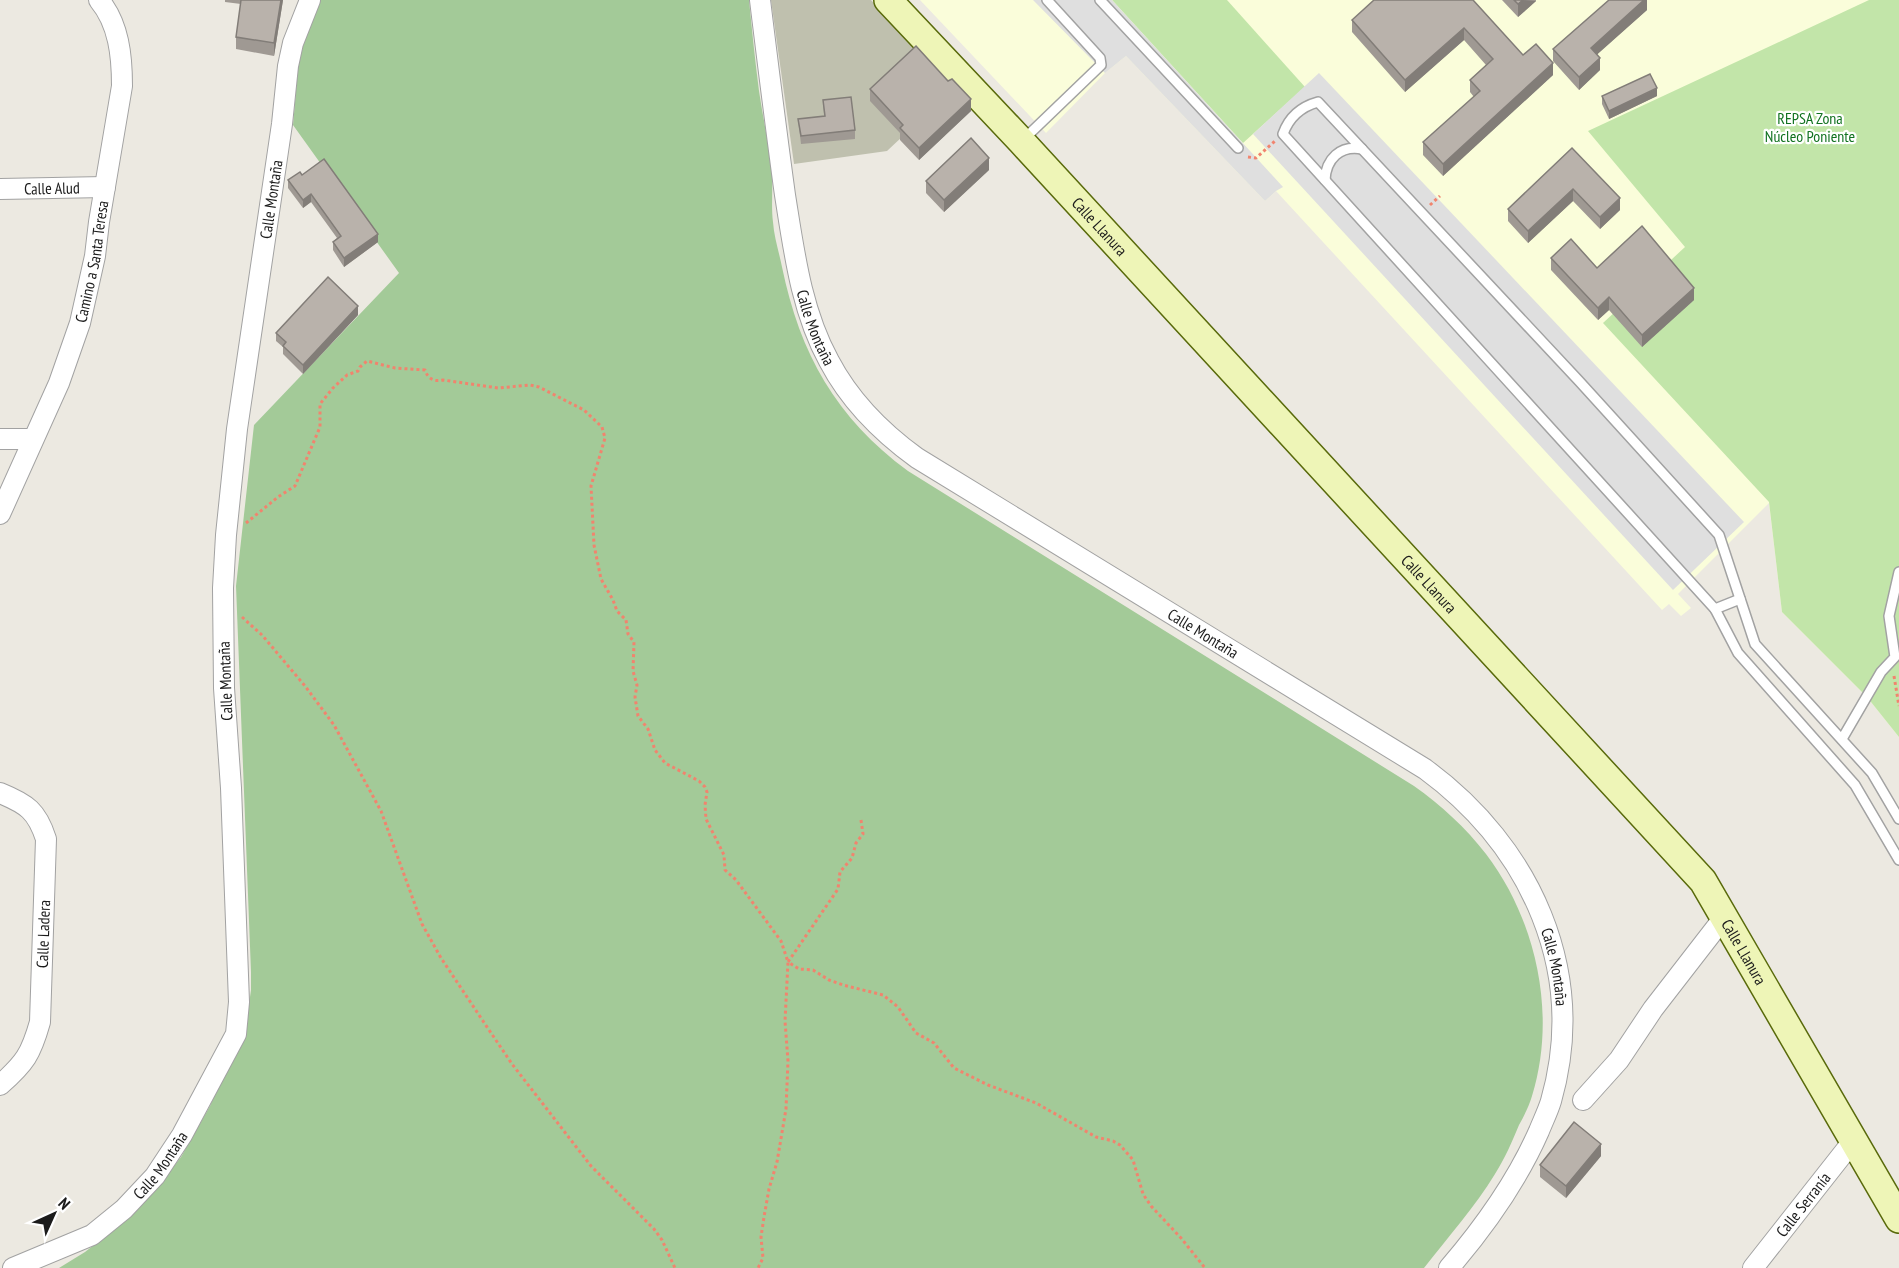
<svg xmlns="http://www.w3.org/2000/svg" width="1899" height="1268" font-family="'PT Sans Narrow',sans-serif">
  <style>
    .education { fill: #fafdda }
    .construction { fill: #bfc0ae }
    .grass { fill: #c2e5a9 }
    .forest { fill: #a3ca98 }
    .parking { fill: #dfdfdf }
    .lines { fill: none; stroke-linecap: round; stroke-linejoin: round }
    .lane-casing { stroke: #a2a2a2; stroke-width: 12 }
    .street-casing { stroke: #a2a2a2; stroke-width: 22 }
    .secondary-casing { stroke: #596a0b; stroke-width: 30 }
    .path { stroke: #f1846e; stroke-width: 3; stroke-dasharray: 3 3; stroke-linecap: butt }
    .lane { stroke: #fff; stroke-width: 9 }
    .street { stroke: #fff; stroke-width: 20 }
    .secondary { stroke: #eef5b7; stroke-width: 27 }
    .wall { fill: #9f9993 }
    .shaded-wall { fill: #827d78 }
    .building { fill: #b9b2ab; stroke: #827d78; stroke-width: 1.5 }
    .labels { text-anchor: middle; stroke-width: 4.5; stroke-linejoin: round; paint-order: stroke }
    .park-label { font-size: 16px; fill: #117220; stroke: #fff }
    .street-label { font-size: 16px; fill: #1b1b1b; stroke: #fff }
  </style>
  <rect width="100%" height="100%" fill="#ece9e1"/>
  <polygon class="education" points="920,0 1899,0 1899,737 1867,697 1782,612 1769,503 1678,594 1691,608 1681,616 1669,604 1662,610 1276,191 1265,201 1126,56 1105,73 1046,133"/>
  <polygon class="construction" points="771,0 871,0 952,90 887,151 794,164"/>
  <g class="grass">
    <polygon points="1112,0 1227,0 1305,87 1243,143"/>
    <polygon points="1869,0 1899,0 1899,737 1867,697 1782,612 1769,502 1603,323 1685,247 1588,131"/>
  </g>
  <path class="forest" d="M320 0H749C752 30 755 61 759 91 763 118 769 145 772 172 773 189 771 206 773 222 774 237 779 252 782 267 800 354 836 418 908 471L1414 786C1441 805 1466 828 1486 854 1537 921 1557 1015 1532 1096 1529 1106 1524 1116 1519 1125 1512 1142 1505 1158 1495 1174 1475 1207 1448 1237 1424 1268H59L85 1252 126 1220 163 1180 181 1157 210 1106 246 1025 251 990V972L236 586 254 425 399 273 293 125 298 68 303 46Z"/>
  <g class="parking">
    <polygon points="1033,0 1112,0 1283,187 1276,191 1265,201 1126,56 1105,73"/>
    <polygon points="1319,73 1744,522 1673,590 1253,134"/>
  </g>
  <g class="lines">
    <defs>
      <g id="lane">
        <polyline points="1100,0 1238,148"/>
        <polyline points="1024,139 1101,65 1100,58 1047,0"/>
        <path d="M1325 180C1326 159 1340 145 1362 149"/>
        <polyline points="1715,609 1740,599"/>
        <polyline points="1842,739 1881,672 1895,657 1889,616 1899,572"/>
        <path d="M1899 819 1872 773 1755 644 1719 535 1579 381 1318 102C1300 107 1289 117 1283 134L1715 609 1738 653 1855 785 1899 860"/>
      </g>
      <g id="street">
        <path id="s1" d="M760 0C768 65 776 130 785 195 794 251 801 310 829 361 850 401 881 432 917 458L1425 769C1531 847 1588 971 1551 1101 1548 1111 1543 1121 1539 1131 1517 1181 1485 1226 1449 1268"/>
        <path id="s2" d="M0 189 105 187"/>
        <polyline points="0,439 33,439"/>
        <path id="s3" d="M0 514 59 383 80 323 95 256 99 222 122 86C122 56 119 24 99 0"/>
        <path d="M0 793C27 804 37 811 46 839L40 1022C31 1054 25 1063 0 1085"/>
        <polyline points="1583,1100 1619,1060 1653,1009 1725,916"/>
        <path id="s4" d="M13 1268 92 1235 124 1209 155 1176 182 1135 236 1034 239 1002 231 788 224 688 223 588 226 535 237 429 282 124 288 66 293 43 310 0"/>
        <path id="s5" d="M1753 1268 1853 1141"/>
      </g>
      <g id="secondary">
        <path id="s6" d="M888 0 1021 141 1703 881 1899 1219"/>
      </g>
    </defs>
    <use href="#lane" class="lane-casing"/>
    <use href="#street" class="street-casing"/>
    <use href="#secondary" class="secondary-casing"/>
    <g class="path">
      <polyline points="1248,157 1256,158 1275,141"/>
      <polyline points="1430,205 1440,196"/>
      <path d="M246 523 278 497 295 486 320 427V404L333 388 347 375 358 371 360 367 367 361 395 368 425 370C428 379 434 382 443 380L498 388 530 385 539 387 584 410 602 427 605 438 591 486 594 545 601 579 613 600 617 611 626 620 628 634 634 642 633 671 637 685 635 697 638 716 648 729 655 750 665 763 699 781 705 787 707 792 705 805 706 819 724 855 725 870 736 880 781 941 788 962 785 1021 788 1061 786 1109 777 1162 769 1189 764 1217 761 1237 763 1258 758 1268"/>
      <polyline points="242,617 262,635 305,686 334,725 381,811 422,924 441,958 485,1024 512,1064 591,1166 654,1229 662,1240 675,1268"/>
      <polyline points="1894,676 1899,706"/>
      <polyline points="861,820 863,834 856,843 852,858 840,872 838,889 788,962 799,969 813,970 829,980 843,985 883,995 898,1007 916,1033 934,1043 954,1068 988,1085 1036,1103 1096,1137 1113,1141 1120,1145 1133,1160 1143,1194 1151,1206 1181,1238 1205,1268"/>
    </g>
    <use href="#lane" class="lane"/>
    <use href="#street" class="street"/>
    <use href="#secondary" class="secondary"/>
  </g>
  <g class="wall">
    <polygon points="225,0 283,0 274,56 236,49 236,37 241,4 225,2"/>
    <polygon points="1473,0 1523,55 1553,75 1443,176 1423,155 1423,142 1474,97 1470,92 1470,80 1486,65 1464,40 1405,92 1352,32 1352,20"/>
    <polygon points="1502,0 1536,0 1536,1 1518,17"/>
    <polygon points="1647,0 1647,10 1597,54 1600,70 1579,90 1553,61 1553,49"/>
    <polygon points="870,89 971,111 919,160 900,140 900,133 870,101"/>
    <polygon points="1602,96 1657,96 1609,119 1602,104"/>
    <polygon points="823,100 855,130 855,139 801,144 798,119 824,116"/>
    <polygon points="1572,148 1620,210 1600,229 1573,201 1528,243 1508,221 1508,209"/>
    <polygon points="989,170 944,212 926,193 926,181"/>
    <polygon points="302,175 378,242 344,267 333,250 333,242 337,238 311,202 303,208 288,188 288,180"/>
    <polygon points="1551,258 1597,268 1694,300 1642,347 1609,310 1598,320 1551,270"/>
    <polygon points="358,315 303,374 283,354 283,347 276,341 276,333"/>
    <polygon points="1601,1156 1566,1198 1540,1177 1540,1165"/>
  </g>
  <g class="shaded-wall">
    <polygon points="281,0 283,0 274,56 274,43"/>
    <polygon points="1523,0 1536,1 1518,17 1518,4"/>
    <polygon points="1644,0 1647,0 1647,10 1591,60 1591,48"/>
    <polygon points="1464,28 1464,40 1405,92 1405,80"/>
    <polygon points="1600,58 1600,70 1579,90 1579,77"/>
    <polygon points="1553,63 1553,75 1443,176 1443,164"/>
    <polygon points="1657,88 1657,96 1609,119 1609,111"/>
    <polygon points="971,99 971,111 919,160 919,148"/>
    <polygon points="989,158 989,170 944,212 944,200"/>
    <polygon points="1573,189 1573,201 1528,243 1528,231"/>
    <polygon points="311,194 311,202 303,208 303,200"/>
    <polygon points="1620,198 1620,210 1600,229 1600,217"/>
    <polygon points="378,234 378,242 344,267 344,258"/>
    <polygon points="1694,288 1694,300 1642,347 1642,335"/>
    <polygon points="1609,297 1609,310 1598,320 1598,308"/>
    <polygon points="358,306 358,315 303,374 303,365"/>
    <polygon points="1601,1144 1601,1156 1566,1198 1566,1186"/>
  </g>
  <g class="building">
    <polygon points="241,0 281,0 274,43 236,37"/>
    <polygon points="1374,0 1473,0 1523,55 1536,44 1553,63 1443,164 1423,142 1480,91 1470,80 1493,59 1464,28 1405,80 1352,20"/>
    <polygon points="1514,0 1523,0 1518,4"/>
    <polygon points="1609,0 1644,0 1591,48 1600,58 1579,77 1553,49"/>
    <polygon points="916,46 948,81 952,79 971,99 919,148 900,128 903,125 870,89"/>
    <polygon points="1650,74 1657,88 1609,111 1602,96"/>
    <polygon points="851,97 855,130 801,136 798,119 825,116 823,100"/>
    <polygon points="971,138 989,158 944,200 926,181"/>
    <polygon points="1572,148 1620,198 1600,217 1573,189 1528,231 1508,209"/>
    <polygon points="324,159 378,234 344,258 333,242 341,236 311,194 303,200 288,180 300,172 302,175"/>
    <polygon points="1642,226 1694,288 1642,335 1609,297 1598,308 1551,258 1571,239 1597,268"/>
    <polygon points="328,277 358,306 303,365 283,346 286,342 276,333"/>
    <polygon points="1574,1122 1601,1144 1566,1186 1540,1165"/>
  </g>
  <g class="labels">
    <g class="park-label">
      <text x="1810" y="124">REPSA Zona<tspan x="1810" dy="18">Núcleo Poniente</tspan></text>
    </g>
    <g class="street-label">
      <text dy="6" stroke="none"><textPath href="#s2" startOffset="52">Calle Alud</textPath></text>
      <text dy="6" stroke="none"><textPath href="#s4" startOffset="1174">Calle Montaña</textPath></text>
      <text dy="6" stroke="none"><textPath href="#s6" startOffset="310">Calle Llanura</textPath></text>
      <text dy="6" stroke="none"><textPath href="#s3" startOffset="270">Camino a Santa Teresa</textPath></text>
      <text dy="6" stroke="none"><textPath href="#s1" startOffset="333">Calle Montaña</textPath></text>
      <text dy="6" stroke="none"><textPath href="#s6" startOffset="796">Calle Llanura</textPath></text>
      <text dy="6" stroke="none"><textPath href="#s1" startOffset="837">Calle Montaña</textPath></text>
      <text transform="translate(225 681) rotate(-92)" y="6">Calle Montaña</text>
      <text transform="translate(43 934) rotate(-88)" y="6">Calle Ladera</text>
      <text dy="6" stroke="none"><textPath href="#s6" startOffset="1282">Calle Llanura</textPath></text>
      <text dy="6" stroke="none"><textPath href="#s1" startOffset="1340">Calle Montaña</textPath></text>
      <text dy="6" stroke="none"><textPath href="#s4" startOffset="184">Calle Montaña</textPath></text>
      <text dy="6" stroke="none"><textPath href="#s5" startOffset="81">Calle Serranía</textPath></text>
    </g>
  </g>
  <g transform="translate(54 1214) rotate(45)" stroke="#ffffff" stroke-width="4.5" paint-order="stroke">
  <path d="M0-4.5L10 22L0 15L-10 22Z" fill="#1b1b1b"/>
  <text y="-9" font-size="16" font-weight="bold" text-anchor="middle" fill="#1b1b1b">N</text>
  </g>
</svg>
